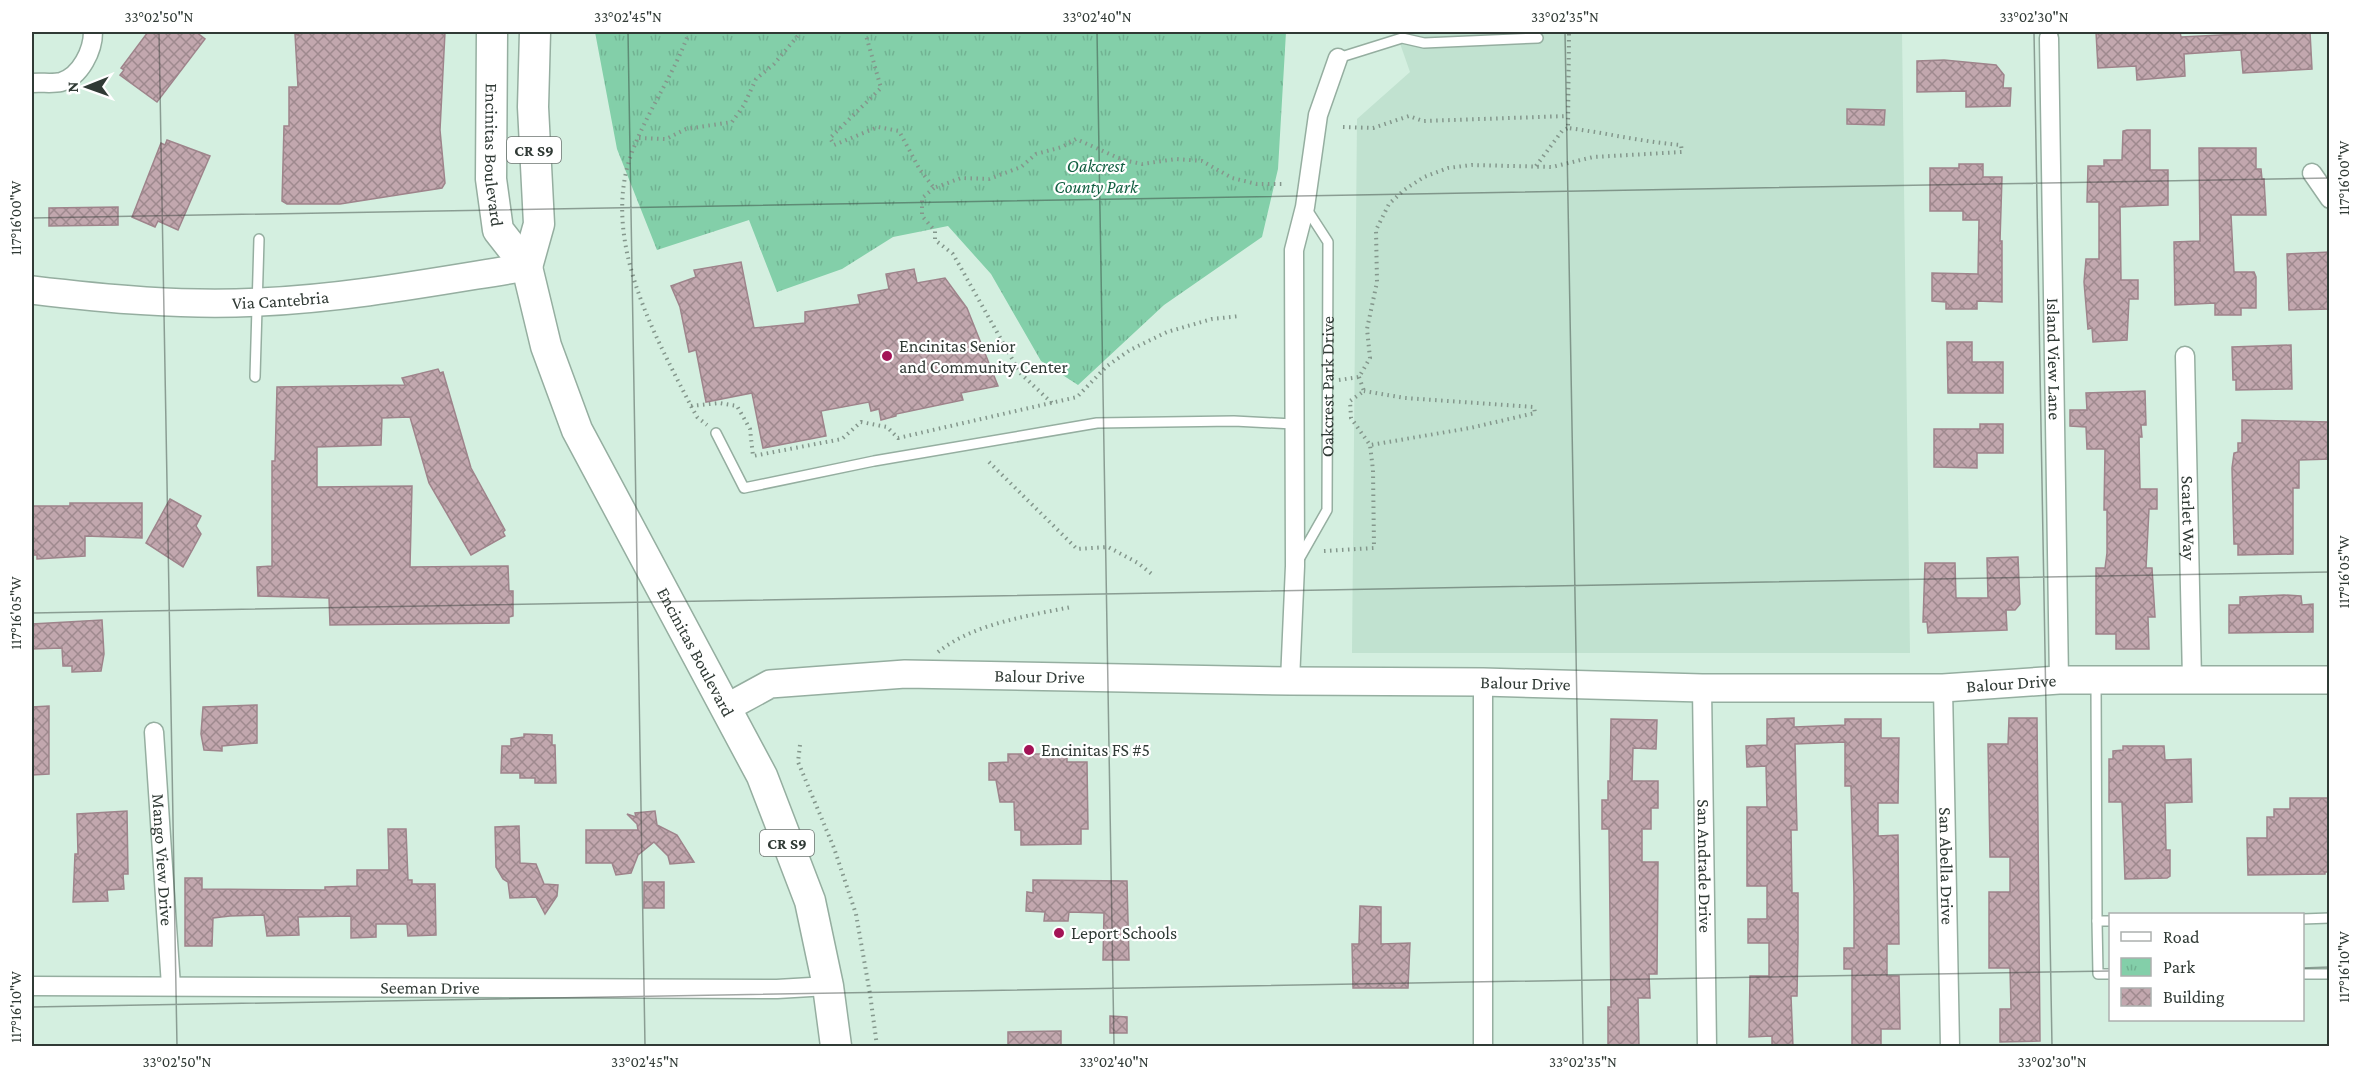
<svg xmlns="http://www.w3.org/2000/svg" width="2361" height="1078" font-family="'Crimson Pro',serif">
  <style>
    .built { fill: #c1e2d0 }
    .park { fill: url(#park-tufts) }
    .building { fill: url(#building-cross-hatch); stroke: #9e848b; stroke-width: 1.5 }
    .lines { fill: none; stroke-linecap: round; stroke-linejoin: round }
    .lane-casing { stroke: #95aea0; stroke-width: 12 }
    .street-casing { stroke: #95aea0; stroke-width: 21 }
    .secondary-casing { stroke: #95aea0; stroke-width: 30 }
    .primary-casing { stroke: #95aea0; stroke-width: 33 }
    .path { stroke: #84978c; stroke-width: 4; stroke-dasharray: 1.5 4.5; stroke-linecap: butt }
    .lane { stroke: #fff; stroke-width: 9 }
    .street { stroke: #fff; stroke-width: 18 }
    .secondary { stroke: #fff; stroke-width: 27 }
    .primary { stroke: #fff; stroke-width: 30 }
    .ticks { fill: none; stroke: #303a35; stroke-width: 1.5; stroke-opacity: 0.45 }
    .poi-dot { fill: #a31356; stroke: #fff; stroke-width: 2 }
    .labels { text-anchor: middle; stroke-width: 4.5; stroke-linejoin: round; paint-order: stroke }
    .shield { fill: #fff; stroke: #6e7572; stroke-width: 1.5 }
    .shield-label { font-size: 16px; font-weight: bold; fill: #303a35 }
    .street-label { font-size: 18px; fill: #303a35; stroke: #fff }
    .park-label { font-size: 18px; font-style: italic; fill: #125f41; stroke: #fff }
    .poi-label { font-size: 18px; fill: #303a35; stroke: #fff; text-anchor: start }
    .neatline { fill: none; stroke: #303a35; stroke-width: 2 }
    .ticks-label { font-size: 15px; text-anchor: middle; fill: #303a35 }
  </style>
  <defs>
    <pattern id="park-tufts" width="24" height="20" patternUnits="userSpaceOnUse" patternTransform="scale(1.5)"><rect width="24" height="20" fill="#83cfa9"/><path d="M3 7l-1-3M5 7V3M7 7l1-3M15 17l-1-3M17 17v-4M19 17l1-3" fill="none" stroke="#71b292"/></pattern>
    <pattern id="building-cross-hatch" width="8" height="8" patternUnits="userSpaceOnUse" patternTransform="scale(1.5)"><rect width="8" height="8" fill="#c2a7ae"/><path d="M0 0l8 8M0 8l8-8" fill="none" stroke="#9e898e"/></pattern>
  </defs>
  <rect width="100%" height="100%" fill="#d4efe0"/>
  <polygon class="built" points="1396,32 1902,32 1910,653 1352,653 1357,119 1410,72"/>
  <polygon class="park" points="595,32 1286,32 1278,169 1262,237 1164,305 1078,385 1041,361 991,274 948,226 893,237 842,269 777,292 749,220 657,250 617,149"/>
  <g class="building">
    <polygon points="148,32 196,32 205,39 157,102 120,75 124,70 121,68"/>
    <polygon points="299,32 445,32 440,130 445,183 442,188 340,204 287,204 282,201 284,126 289,126 289,87 298,87 295,34 298,35"/>
    <polygon points="2096,32 2180,32 2181,37 2240,34 2240,32 2310,32 2312,69 2243,73 2241,50 2184,54 2185,76 2137,80 2136,66 2098,68"/>
    <polygon points="1944,60 1996,65 2004,75 2003,88 2011,88 2010,106 1966,107 1966,91 1917,92 1917,61"/>
    <polygon points="1847,109 1885,110 1884,125 1847,124"/>
    <polygon points="2127,130 2150,130 2150,170 2168,170 2168,205 2120,207 2121,280 2138,280 2138,299 2129,299 2127,340 2093,342 2092,328 2088,329 2084,282 2086,259 2099,259 2099,202 2087,202 2088,166 2104,166 2104,160 2122,160 2123,131"/>
    <polygon points="167,140 210,156 178,230 158,221 155,227 132,217 161,143 165,145"/>
    <polygon points="2199,148 2256,148 2256,169 2261,169 2262,179 2264,179 2266,215 2231,215 2234,272 2254,272 2256,277 2256,308 2241,308 2241,315 2215,315 2215,303 2175,305 2174,242 2200,241"/>
    <polygon points="1959,164 1983,164 1983,177 2002,177 2000,241 2002,241 2002,302 1977,301 1977,309 1946,309 1946,302 1932,301 1932,273 1978,274 1979,220 1963,220 1963,211 1930,211 1930,168 1959,168"/>
    <polygon points="118,207 118,225 49,226 49,208"/>
    <polygon points="2330,252 2330,309 2289,310 2287,254"/>
    <polygon points="741,262 754,328 805,323 805,312 860,304 858,295 889,289 886,274 914,269 917,283 945,278 967,308 998,386 961,393 963,400 896,414 896,416 881,420 879,409 871,411 869,402 821,411 826,436 763,448 752,393 706,402 696,350 689,352 680,307 671,286 696,277 694,270"/>
    <polygon points="1947,342 1972,342 1972,362 2003,362 2003,393 1948,393"/>
    <polygon points="2291,345 2292,389 2236,390 2236,380 2233,380 2232,347"/>
    <polygon points="438,369 440,373 443,372 471,468 505,530 503,532 505,536 471,555 429,483 410,417 382,418 381,445 317,447 317,487 412,486 410,567 508,566 509,591 513,591 513,616 509,617 509,623 330,625 329,598 258,596 257,567 272,566 272,461 275,461 277,387 405,385 402,378"/>
    <polygon points="2145,391 2146,425 2141,425 2142,437 2139,437 2140,489 2157,489 2157,509 2149,509 2146,568 2152,568 2155,617 2148,617 2149,649 2116,649 2116,634 2096,634 2096,568 2105,568 2107,553 2107,510 2104,510 2105,449 2087,449 2086,427 2070,426 2070,410 2087,410 2086,393"/>
    <polygon points="2242,420 2330,422 2330,459 2299,460 2299,488 2293,488 2293,554 2238,555 2238,544 2234,544 2232,468 2234,453 2238,452 2238,443 2242,443"/>
    <polygon points="1980,424 2003,424 2003,453 1977,453 1977,468 1934,467 1934,429 1980,429"/>
    <polygon points="170,499 201,516 196,526 201,534 183,567 146,543"/>
    <polygon points="70,503 142,503 142,538 85,536 85,556 37,559 37,555 32,555 32,506 70,506"/>
    <polygon points="2018,557 2020,604 2015,610 2006,610 2007,630 1928,633 1927,622 1923,622 1925,563 1955,563 1956,598 1988,598 1987,558"/>
    <polygon points="2284,595 2301,596 2302,605 2313,604 2313,632 2229,633 2229,605 2240,605 2240,597"/>
    <polygon points="102,620 104,654 101,671 72,672 72,666 63,666 62,648 32,649 32,624"/>
    <polygon points="257,705 257,743 222,746 222,751 204,750 201,734 203,707"/>
    <polygon points="49,706 49,774 32,775 32,707"/>
    <polygon points="1794,718 1794,727 1845,725 1845,719 1881,719 1881,738 1899,738 1898,803 1878,803 1878,836 1898,835 1899,944 1887,944 1887,976 1899,976 1900,1029 1881,1029 1881,1047 1852,1047 1852,969 1844,969 1844,948 1854,948 1854,893 1851,786 1845,786 1845,742 1795,744 1797,830 1791,830 1792,893 1798,893 1798,943 1797,996 1791,996 1793,1047 1772,1047 1772,1036 1749,1037 1750,976 1769,976 1769,943 1748,943 1748,919 1767,919 1767,886 1747,886 1747,807 1767,807 1766,766 1747,767 1746,746 1767,745 1767,719"/>
    <polygon points="2009,718 2037,718 2040,1041 2000,1042 2000,1009 2011,1009 2010,968 1989,968 1989,892 2010,892 2010,857 1990,857 1988,744 2008,744"/>
    <polygon points="1611,719 1657,720 1656,749 1633,748 1632,781 1658,781 1658,808 1651,808 1651,829 1642,829 1642,862 1658,862 1657,974 1649,974 1650,998 1638,998 1639,1047 1608,1047 1608,1007 1611,1007 1609,829 1602,829 1602,800 1608,800 1608,781 1610,781"/>
    <polygon points="524,734 552,735 552,745 555,745 556,783 535,783 535,778 520,778 520,773 501,773 502,746 511,746 511,739 524,737"/>
    <polygon points="2123,746 2164,746 2165,760 2191,759 2192,802 2165,803 2166,850 2170,850 2170,876 2167,878 2125,879 2122,802 2109,802 2109,759 2113,759 2113,751 2123,750"/>
    <polygon points="1008,754 1067,754 1067,762 1087,762 1088,829 1081,829 1081,844 1021,845 1021,830 1015,830 1014,802 1000,802 996,780 989,780 989,763 1008,762"/>
    <polygon points="2290,798 2330,798 2330,872 2325,872 2325,874 2248,875 2247,838 2267,838 2267,817 2274,817 2274,809 2290,809"/>
    <polygon points="127,811 128,874 123,874 124,889 107,890 108,901 73,902 75,854 78,854 77,814"/>
    <polygon points="655,811 657,825 677,835 694,862 670,864 668,856 654,842 638,855 631,873 616,875 612,863 586,863 586,830 638,830 637,824 627,814 636,817 635,813"/>
    <polygon points="519,826 520,863 536,864 544,884 558,885 557,896 545,914 536,897 510,898 508,882 503,879 496,867 495,827"/>
    <polygon points="388,829 406,829 408,880 412,880 412,884 435,884 436,935 408,936 407,924 376,924 376,937 351,938 351,916 298,917 299,935 267,936 264,915 230,916 213,918 212,946 185,946 185,878 202,878 202,889 325,890 325,887 357,886 357,870 389,870"/>
    <polygon points="1033,880 1127,881 1129,960 1103,960 1104,913 1069,912 1068,921 1044,921 1045,912 1026,911 1027,892 1033,893"/>
    <rect x="644" y="882" width="20" height="26"/>
    <polygon points="1360,906 1381,907 1381,944 1410,943 1408,988 1353,988 1352,944 1359,944"/>
    <polygon points="1110,1016 1127,1017 1127,1033 1110,1033"/>
    <polygon points="1061,1031 1061,1047 1008,1047 1008,1032"/>
  </g>
  <g class="lines">
    <defs>
      <g id="lane">
        <polyline points="1338,58 1402,38 1424,43 1538,38"/>
        <polyline points="255,377 259,239"/>
        <polyline points="716,433 744,488 874,461 1097,423 1234,421 1293,424"/>
        <path id="s1" d="M1298 561 1327 510 1328 242 1306 208"/>
        <polyline points="2096,683 2097,921"/>
        <polyline points="2302,919 2330,918"/>
        <polyline points="2110,921 2097,921 2098,974 2110,974"/>
        <polyline points="2302,974 2330,974"/>
      </g>
      <g id="street">
        <path id="s2" d="M2049 38 2059 680"/>
        <path d="M32 83C41 82 52 84 61 82 81 76 93 50 93 32"/>
        <polyline points="2312,173 2330,199"/>
        <path id="s3" d="M2185 356 2192 680"/>
        <polyline points="1290,681 1295,566 1294,250 1305,207 1318,115 1338,58"/>
        <polyline points="1483,682 1483,1046"/>
        <path id="s4" d="M1702 688 1707 1046"/>
        <path id="s5" d="M1943 688 1950 1046"/>
        <path id="s6" d="M154 732 171 986"/>
        <path id="s7" d="M32 986 777 989 828 986"/>
      </g>
      <g id="secondary">
        <path id="s8" d="M32 290C107 299 184 306 260 302 350 298 438 281 527 267"/>
        <path id="s9" d="M726 708 770 684 905 674 1290 681 1483 682 1702 688H1943L2059 680H2330"/>
      </g>
      <g id="primary">
        <path id="s10" d="M492 32 491 179 498 230 527 267 546 346 577 430 762 776 810 901 828 986 836 1046"/>
        <polyline points="527,267 539,224 533,107 535,32"/>
      </g>
    </defs>
    <use href="#lane" class="lane-casing"/>
    <use href="#street" class="street-casing"/>
    <use href="#secondary" class="secondary-casing"/>
    <use href="#primary" class="primary-casing"/>
    <g class="path">
      <path d="M689 32C675 72 650 107 634 147 598 234 652 330 691 406L697 417 707 425"/>
      <polyline points="865,32 881,88 830,138 834,145 878,127 899,131 920,170 934,188 961,178 989,179 1021,167 1036,154 1062,147 1076,139 1123,160 1142,164 1176,159 1202,161 1232,178 1257,184 1285,184"/>
      <polyline points="1343,127 1373,128 1409,116 1423,121 1568,116"/>
      <polyline points="639,138 666,139 686,129 732,122 744,105 756,79 774,64 801,32"/>
      <polyline points="1536,166 1562,131 1568,128"/>
      <polyline points="934,188 922,198 922,216 935,231 935,240 953,254 1020,373 1053,404"/>
      <polyline points="1359,377 1364,391 1350,401 1351,418 1370,445 1470,428 1535,413 1534,407 1405,398 1364,391"/>
      <path d="M1339 380 1359 377 1370 358 1367 329 1377 282 1376 230 1389 204 1404 190 1424 177 1448 168 1472 165 1552 167 1593 157 1682 152 1681 145C1643 142 1607 133 1568 128L1569 32"/>
      <polyline points="691,406 719,403 737,406 750,429 753,456 842,439 861,422 887,427 898,438 1077,397 1107,366 1130,350 1167,332 1212,319 1240,316"/>
      <polyline points="989,462 1077,549 1108,547 1138,563 1153,575"/>
      <polyline points="1324,551 1374,548 1373,470 1370,445"/>
      <path d="M938 652C973 624 1027 616 1071 607"/>
      <polyline points="800,745 798,762 834,848 856,914 870,994 877,1046"/>
    </g>
    <use href="#lane" class="lane"/>
    <use href="#street" class="street"/>
    <use href="#secondary" class="secondary"/>
    <use href="#primary" class="primary"/>
  </g>
  <path class="ticks" d="M159 32 177 1046M628 32 645 1046M1097 32 1114 1046M1565 32 1583 1046M2034 32 2052 1046M32 218 2330 178M32 613 2330 572M2302 968 2330 967M32 1007 2110 971"/>
  <g class="poi-dot">
    <circle cx="887" cy="356" r="6"/>
    <circle cx="1029" cy="750" r="6"/>
    <circle cx="1059" cy="933" r="6"/>
  </g>
  <g class="labels">
    <g class="shield">
      <rect x="507" y="137" width="54" height="26" rx="4.5"/>
      <rect x="760" y="830" width="54" height="26" rx="4.5"/>
    </g>
    <g class="shield-label">
      <text x="534" y="156">CR S9</text>
      <text x="787" y="849">CR S9</text>
    </g>
    <g class="street-label">
      <text dy="6" stroke="none"><textPath href="#s10" startOffset="123">Encinitas Boulevard</textPath></text>
      <text dy="6" stroke="none"><textPath href="#s8" startOffset="249">Via Cantebria</textPath></text>
      <text dy="6" stroke="none"><textPath href="#s2" startOffset="321">Island View Lane</textPath></text>
      <text dy="6" stroke="none"><textPath href="#s1" startOffset="182">Oakcrest Park Drive</textPath></text>
      <text dy="6" stroke="none"><textPath href="#s3" startOffset="162">Scarlet Way</textPath></text>
      <text dy="6" stroke="none"><textPath href="#s10" startOffset="668">Encinitas Boulevard</textPath></text>
      <text dy="6" stroke="none"><textPath href="#s9" startOffset="320">Balour Drive</textPath></text>
      <text dy="6" stroke="none"><textPath href="#s9" startOffset="806">Balour Drive</textPath></text>
      <text dy="6" stroke="none"><textPath href="#s9" startOffset="1292">Balour Drive</textPath></text>
      <text dy="6" stroke="none"><textPath href="#s6" startOffset="128">Mango View Drive</textPath></text>
      <text dy="6" stroke="none"><textPath href="#s4" startOffset="178">San Andrade Drive</textPath></text>
      <text dy="6" stroke="none"><textPath href="#s5" startOffset="178">San Abella Drive</textPath></text>
      <text dy="6" stroke="none"><textPath href="#s7" startOffset="398">Seeman Drive</textPath></text>
    </g>
    <g class="park-label">
      <text x="1096" y="172">Oakcrest<tspan x="1096" dy="21">County Park</tspan></text>
    </g>
    <g class="poi-label">
      <text x="899" y="352">Encinitas Senior<tspan x="899" dy="21">and Community Center</tspan></text>
      <text x="1041" y="756">Encinitas FS #5</text>
      <text x="1071" y="939">Leport Schools</text>
    </g>
  </g>
  <rect width="2361" height="1078" fill="none" stroke="#ffffff" stroke-width="66"/>
  <rect x="2109" y="913" width="195" height="108" fill="#ffffff" stroke="#acb0ae" stroke-width="1.5"/>
  <rect x="2121" y="932" width="30" height="9" fill="#ffffff" stroke="#acb0ae" stroke-width="1.5"/>
  <text x="2163" y="943" font-size="18" fill="#303a35">Road</text>
  <rect x="2121" y="958" width="30" height="18" fill="url(#park-tufts)" stroke="#acb0ae" stroke-width="1.5"/>
  <text x="2163" y="973" font-size="18" fill="#303a35">Park</text>
  <rect x="2121" y="988" width="30" height="18" fill="url(#building-cross-hatch)" stroke="#acb0ae" stroke-width="1.5"/>
  <text x="2163" y="1003" font-size="18" fill="#303a35">Building</text>
  <g transform="translate(87 87) rotate(269)" stroke="#ffffff" stroke-width="4.5" paint-order="stroke">
  <path d="M0-4.5L10 22L0 15L-10 22Z" fill="#303a35"/>
  <text y="-9" font-size="16" font-weight="bold" text-anchor="middle" fill="#303a35">N</text>
  </g>
  <rect x="33" y="33" width="2295" height="1012" class="neatline"/>
  <g class="ticks-label">
    <text x="159" y="22">33°02'50"N</text>
    <text x="628" y="22">33°02'45"N</text>
    <text x="1097" y="22">33°02'40"N</text>
    <text x="1565" y="22">33°02'35"N</text>
    <text x="2034" y="22">33°02'30"N</text>
    <text transform="translate(2344 178) rotate(-90)" y="5">117°16'00"W</text>
    <text transform="translate(16 218) rotate(-90)" y="5">117°16'00"W</text>
    <text transform="translate(2344 572) rotate(-90)" y="5">117°16'05"W</text>
    <text transform="translate(16 613) rotate(-90)" y="5">117°16'05"W</text>
    <text transform="translate(2344 967) rotate(-90)" y="5">117°16'10"W</text>
    <text transform="translate(16 1007) rotate(-90)" y="5">117°16'10"W</text>
    <text x="177" y="1067">33°02'50"N</text>
    <text x="645" y="1067">33°02'45"N</text>
    <text x="1114" y="1067">33°02'40"N</text>
    <text x="1583" y="1067">33°02'35"N</text>
    <text x="2052" y="1067">33°02'30"N</text>
  </g>
</svg>
